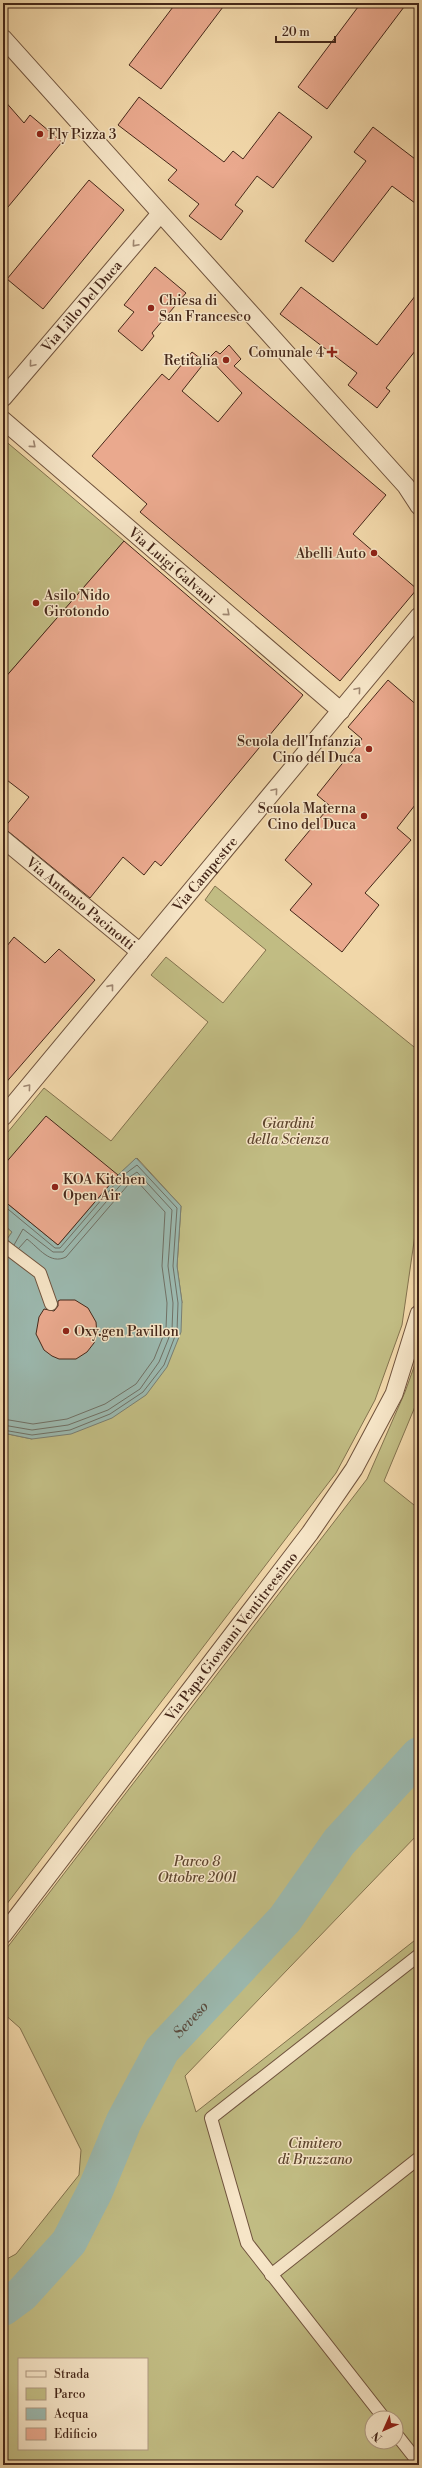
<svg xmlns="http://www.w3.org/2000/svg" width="422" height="2468" font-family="'Libre Bodoni',serif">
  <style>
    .green { fill: #c1bc83; stroke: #83724e; fill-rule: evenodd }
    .water { fill: #9bb8ae; stroke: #797e72 }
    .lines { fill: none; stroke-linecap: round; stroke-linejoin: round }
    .shore { stroke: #707064; stroke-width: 1 }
    .river { stroke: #9bb8ae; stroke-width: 36 }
    .building { fill: #eaa98e; stroke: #452719 }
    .pedestrian-casing { stroke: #70533d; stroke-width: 14 }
    .minor-casing { stroke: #70533d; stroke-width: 19 }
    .pedestrian { stroke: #f6e5c7; stroke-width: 12 }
    .minor { stroke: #f6e5c7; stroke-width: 17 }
    .oneway { stroke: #9e8670 }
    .poi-dot { fill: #8f2418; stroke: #f6e5c7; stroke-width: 1.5 }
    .labels { text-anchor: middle; stroke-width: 3; stroke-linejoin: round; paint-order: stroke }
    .poi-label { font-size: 14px; fill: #452719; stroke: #f6e5c7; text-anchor: start }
    .street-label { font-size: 14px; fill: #452719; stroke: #f6e5c7 }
    .park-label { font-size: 14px; font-style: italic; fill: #5e452e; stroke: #f6e5c7 }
    .water-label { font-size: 15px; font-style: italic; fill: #5a4b3e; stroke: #f6e5c7 }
  </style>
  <rect width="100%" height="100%" fill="#f1d7a9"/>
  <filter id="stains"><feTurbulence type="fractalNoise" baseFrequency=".005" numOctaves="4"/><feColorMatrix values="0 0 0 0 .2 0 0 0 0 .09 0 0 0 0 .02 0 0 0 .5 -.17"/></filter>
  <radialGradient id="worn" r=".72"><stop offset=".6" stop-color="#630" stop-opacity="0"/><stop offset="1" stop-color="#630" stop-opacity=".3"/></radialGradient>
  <g class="green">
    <polygon points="3,439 124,541 3,680"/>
    <polygon points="215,886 419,1051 419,1207 402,1325 375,1400 336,1473 3,1909 3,1433 32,1439 182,1303 177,1266 181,1206 137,1158 118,1175 58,1245 3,1200 3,1138 44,1088 111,1141 208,1022 151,975 166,957 223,1003 266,950 205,900"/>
    <polygon points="3,1224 12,1232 3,1245"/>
    <path d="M419 1353V1397L384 1481 419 1509V1833L185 2076 196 2112 419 1937V2465H3V2261L16 2254 79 2175 81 2150 20 2028 3 2013V1953L367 1479 405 1392ZM19 2359H147V2449H19ZM372 2418H396V2442H372Z"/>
  </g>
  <polygon class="water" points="136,1158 181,1206 177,1266 182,1302 181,1332 167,1367 146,1395 112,1418 71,1434 32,1439 3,1433 3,1245 12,1232 3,1224 3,1200 58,1245 118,1175"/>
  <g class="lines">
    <g class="shore">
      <polyline points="3,1205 55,1248 60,1248 121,1177 137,1165 177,1208 173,1266 178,1303 177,1331 164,1365 143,1392 110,1414 70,1430 32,1435 3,1430"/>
      <path d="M3 1419 33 1424 67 1419 105 1404 136 1384 154 1359 166 1329 167 1303 162 1266 165 1212 136 1180 128 1185 66 1257C50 1265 39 1248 27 1239L19 1248"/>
      <polyline points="3,1425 32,1430 68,1425 108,1410 140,1389 159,1362 172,1330 173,1303 168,1266 172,1210 137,1172 124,1181 63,1252 53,1252 23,1229 14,1245"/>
    </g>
    <path class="river" id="s1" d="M3 2308 22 2294 69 2242 95 2191 124 2121 162 2050 285 1919 339 1842 419 1755"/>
  </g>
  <g class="building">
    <polygon points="176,3 226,3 161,89 129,65"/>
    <polygon points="361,3 407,3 327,109 298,87"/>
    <polygon points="139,97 224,162 233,151 243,159 279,112 312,137 273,188 257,176 235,205 243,211 221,240 189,216 199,204 168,180 177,170 118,125"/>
    <polygon points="3,99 24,123 30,115 62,142 3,213"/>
    <polygon points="373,127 419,162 419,206 392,186 333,262 305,241 366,161 354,152"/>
    <polygon points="89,180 124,210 43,309 7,279"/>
    <polygon points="155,267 186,293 152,333 154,336 142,351 118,331 134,312 124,305"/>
    <polygon points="301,287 377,345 419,291 419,346 386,388 390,391 377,408 348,385 357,373 280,314"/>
    <polygon points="229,345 241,359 234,366 386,495 353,534 417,589 340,681 140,512 147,504 92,456 162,374 169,380 192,352 205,362 182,391 218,422 242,393 209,358 216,351 220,354"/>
    <polygon points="124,541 303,695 161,866 155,861 144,875 123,857 90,898 4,828 29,797 3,777 3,680"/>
    <polygon points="388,680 419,707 419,800 397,828 411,840 365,893 379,905 342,952 290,910 312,884 285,860 330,806 317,795 362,739 348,727"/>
    <polygon points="14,937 45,963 59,949 95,980 3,1086 3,951"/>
    <polygon points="46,1116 118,1175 58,1245 3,1200 3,1166"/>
    <polygon points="60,1300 75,1300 88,1308 96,1322 97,1335 94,1343 87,1352 76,1359 59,1359 52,1356 44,1350 36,1334 39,1317 44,1309 54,1311 58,1306 58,1301"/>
  </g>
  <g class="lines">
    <defs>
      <g id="pedestrian">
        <polyline points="3,1245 40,1273 51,1304"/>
        <polyline points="271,2275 419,2158"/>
        <polyline points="384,2418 247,2243 211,2118 419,1955"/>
        <polyline points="396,2434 419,2463"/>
      </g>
      <g id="minor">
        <polyline points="3,38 406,486 419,506"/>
        <path id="s2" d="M3 398 160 214"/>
        <path id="s3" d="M3 420 341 711"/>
        <path id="s4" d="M3 839 140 952"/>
        <path id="s5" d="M3 1117 419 616"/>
        <path id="s6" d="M3 1935 310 1533 354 1469 394 1394 419 1314"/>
      </g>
    </defs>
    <use href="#pedestrian" class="pedestrian-casing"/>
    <use href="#minor" class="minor-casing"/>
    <use href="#pedestrian" class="pedestrian"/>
    <use href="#minor" class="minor"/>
  </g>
  <defs><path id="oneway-chevron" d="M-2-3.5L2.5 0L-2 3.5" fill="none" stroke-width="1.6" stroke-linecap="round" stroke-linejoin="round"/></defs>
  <g class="oneway">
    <use href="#oneway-chevron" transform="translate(135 244) rotate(131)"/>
    <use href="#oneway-chevron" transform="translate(32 364) rotate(130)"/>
    <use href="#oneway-chevron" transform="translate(33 445) rotate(40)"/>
    <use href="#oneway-chevron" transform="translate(227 613) rotate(41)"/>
    <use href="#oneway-chevron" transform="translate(358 690) rotate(-50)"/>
    <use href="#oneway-chevron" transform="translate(275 791) rotate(-50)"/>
    <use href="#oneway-chevron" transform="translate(111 987) rotate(-51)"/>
    <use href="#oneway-chevron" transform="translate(28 1087) rotate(-50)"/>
  </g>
  <g class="poi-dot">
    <circle cx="40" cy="134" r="4"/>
    <circle cx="151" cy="308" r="4"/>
    <path d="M330 346h4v4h4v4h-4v4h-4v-4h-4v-4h4z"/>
    <circle cx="226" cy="360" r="4"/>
    <circle cx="374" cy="553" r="4"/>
    <circle cx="36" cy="603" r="4"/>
    <circle cx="369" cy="749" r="4"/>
    <circle cx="364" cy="816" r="4"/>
    <circle cx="55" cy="1187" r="4"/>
    <circle cx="66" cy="1331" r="4"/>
  </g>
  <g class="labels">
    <g class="poi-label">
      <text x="48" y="139">Fly Pizza 3</text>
      <text x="159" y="305">Chiesa di<tspan x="159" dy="16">San Francesco</tspan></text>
      <text x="324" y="357" text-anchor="end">Comunale 4</text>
      <text x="218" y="365" text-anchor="end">Retitalia</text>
      <text x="366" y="558" text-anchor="end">Abelli Auto</text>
      <text x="44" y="600">Asilo Nido<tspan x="44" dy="16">Girotondo</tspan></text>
      <text x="361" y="746" text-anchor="end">Scuola dell'Infanzia<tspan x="361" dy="16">Cino del Duca</tspan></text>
      <text x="356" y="813" text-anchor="end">Scuola Materna<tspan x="356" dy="16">Cino del Duca</tspan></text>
      <text x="63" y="1184">KOA Kitchen<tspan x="63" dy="16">Open Air</tspan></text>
      <text x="74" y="1336">Oxy.gen Pavillon</text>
    </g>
    <g class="street-label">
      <text dy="5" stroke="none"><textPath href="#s2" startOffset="121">Via Lillo Del Duca</textPath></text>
      <text dy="5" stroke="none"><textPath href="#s3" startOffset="223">Via Luigi Galvani</textPath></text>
      <text dy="5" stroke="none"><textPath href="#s5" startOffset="316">Via Campestre</textPath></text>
      <text dy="5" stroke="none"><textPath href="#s4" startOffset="101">Via Antonio Pacinotti</textPath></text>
      <text dy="5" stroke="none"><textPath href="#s6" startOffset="376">Via Papa Giovanni Ventitreesimo</textPath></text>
    </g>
    <g class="park-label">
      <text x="288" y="1128">Giardini<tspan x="288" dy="16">della Scienza</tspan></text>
      <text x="197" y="1866">Parco 8<tspan x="197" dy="16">Ottobre 2001</tspan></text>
      <text x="315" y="2148">Cimitero<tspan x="315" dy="16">di Bruzzano</tspan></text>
    </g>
    <g class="water-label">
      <text dy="5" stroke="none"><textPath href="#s1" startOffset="349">Seveso</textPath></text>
    </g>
  </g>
  <rect width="422" height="2468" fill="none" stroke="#f1d7a9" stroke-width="16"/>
  <rect x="4" y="4" width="414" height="2460" fill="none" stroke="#452719" stroke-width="2"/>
  <rect x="8" y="8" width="406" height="2452" fill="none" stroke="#452719"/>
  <rect x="18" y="2358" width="130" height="92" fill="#f6e5c7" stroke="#af9981"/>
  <rect x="26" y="2371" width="20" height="6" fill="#f6e5c7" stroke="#af9981"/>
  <text x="54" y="2378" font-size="12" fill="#452719">Strada</text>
  <rect x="26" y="2388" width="20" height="12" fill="#c1bc83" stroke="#af9981"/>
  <text x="54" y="2398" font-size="12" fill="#452719">Parco</text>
  <rect x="26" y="2408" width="20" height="12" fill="#9bb8ae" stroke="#af9981"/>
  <text x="54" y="2418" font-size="12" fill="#452719">Acqua</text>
  <rect x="26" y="2428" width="20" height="12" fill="#eaa98e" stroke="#af9981"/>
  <text x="54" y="2438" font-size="12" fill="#452719">Edificio</text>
  <g transform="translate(384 2430) rotate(225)"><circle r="19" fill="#f6e5c7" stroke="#af9981"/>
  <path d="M0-3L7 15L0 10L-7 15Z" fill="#8f2418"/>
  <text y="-6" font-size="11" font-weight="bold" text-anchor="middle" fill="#452719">N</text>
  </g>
  <path d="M276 36v6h59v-6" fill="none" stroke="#452719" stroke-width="2"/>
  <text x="282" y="36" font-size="12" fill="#452719" stroke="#f6e5c7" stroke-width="3" paint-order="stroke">20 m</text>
  <rect width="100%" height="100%" filter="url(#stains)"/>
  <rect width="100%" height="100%" fill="url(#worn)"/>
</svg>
